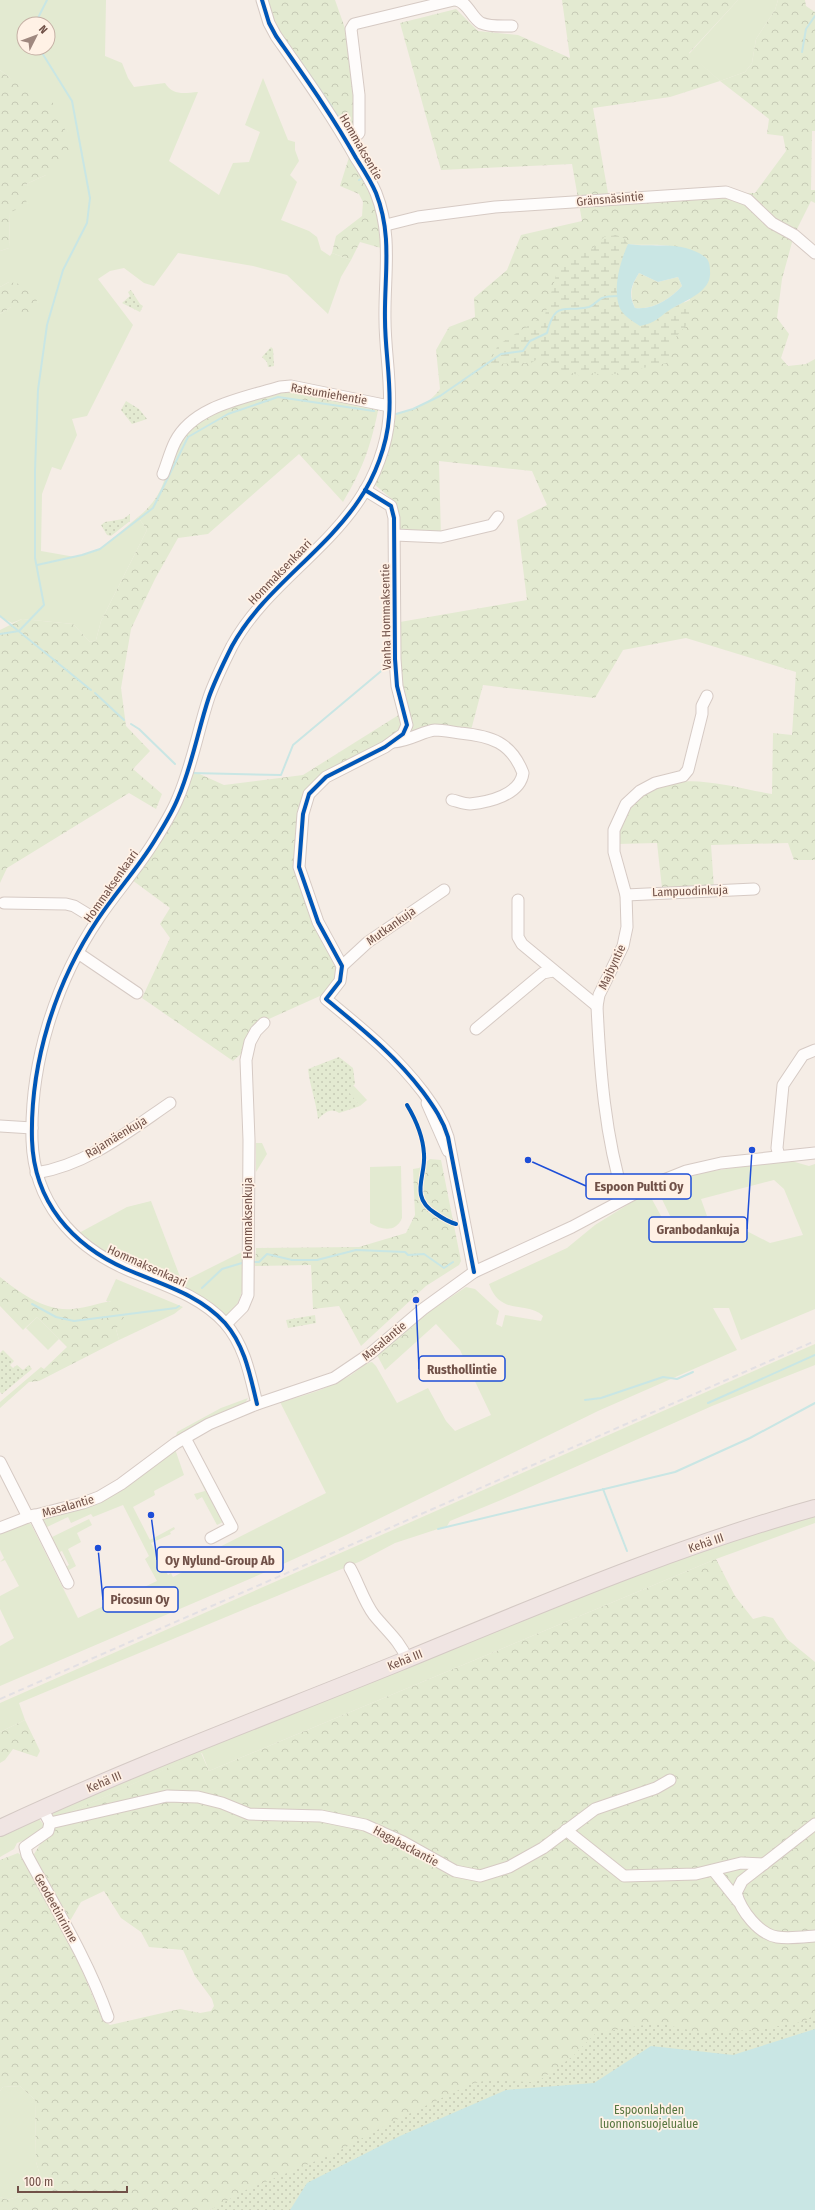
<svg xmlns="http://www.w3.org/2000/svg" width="815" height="2210" font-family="'Fira Sans Condensed',sans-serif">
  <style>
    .green { fill: #e3ead1; fill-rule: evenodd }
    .forest { fill: url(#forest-crowns); fill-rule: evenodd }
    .wetland { fill: url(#wetland-marsh) }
    .park { fill: url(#park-dots) }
    .water { fill: #c9e6e4; fill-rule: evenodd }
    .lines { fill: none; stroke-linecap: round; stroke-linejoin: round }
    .stream { stroke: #c9e6e4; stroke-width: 2 }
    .minor-casing { stroke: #d6cac4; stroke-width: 13 }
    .highway-casing { stroke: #d4c9c4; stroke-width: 18 }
    .minor { stroke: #fefcfb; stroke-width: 11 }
    .highway { stroke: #f0e5e3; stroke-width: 16 }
    .rail { stroke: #e3e0e3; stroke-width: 2; stroke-dasharray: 6 4; stroke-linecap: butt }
    .cycleway-casing { stroke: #fff1e5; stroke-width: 6 }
    .cycleway { stroke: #0057b8; stroke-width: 4 }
    .labels { text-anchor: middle; stroke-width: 3.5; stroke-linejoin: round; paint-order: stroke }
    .street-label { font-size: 12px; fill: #715148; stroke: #fff1e5 }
    .park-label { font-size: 12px; fill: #587741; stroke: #fff1e5 }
    .leader { fill: none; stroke: #1d4ed8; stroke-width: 1.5 }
    .callout-dot { fill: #1d4ed8; stroke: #fff1e5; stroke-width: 1.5 }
    .callout { fill: #fff1e5; stroke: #1d4ed8; stroke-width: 1.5 }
    .callout-label { font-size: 13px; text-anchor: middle; font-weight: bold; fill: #715148 }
  </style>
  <defs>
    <pattern id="forest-crowns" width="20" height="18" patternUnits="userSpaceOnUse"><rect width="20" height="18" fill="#e3ead1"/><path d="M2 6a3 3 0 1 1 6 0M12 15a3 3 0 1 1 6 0" fill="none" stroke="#c6cab5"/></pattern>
    <pattern id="wetland-marsh" width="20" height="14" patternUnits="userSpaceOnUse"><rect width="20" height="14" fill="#e3ead1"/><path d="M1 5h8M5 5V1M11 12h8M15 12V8" fill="none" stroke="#c6cab5"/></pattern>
    <pattern id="park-dots" width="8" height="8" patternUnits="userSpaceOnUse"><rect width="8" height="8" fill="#e3ead1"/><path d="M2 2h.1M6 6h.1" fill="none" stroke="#c6cab5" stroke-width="1.8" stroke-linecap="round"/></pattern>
  </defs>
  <rect width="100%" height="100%" fill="#f5ede6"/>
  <g class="green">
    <path d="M0 0H106L105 56 122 63 128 78 134 87 165 83C173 96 184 93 198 92L169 161 219 195 233 163 249 162 260 132 245 125 263 78 288 140 295 142V150L299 161 290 175 297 182 281 220 309 231 317 237 321 250 330 256 332 253 351 260 341 277 328 314 287 275 253 266 178 253 154 286 144 283 124 268 110 271 98 279 133 325 87 416 72 419 77 435 61 470 52 467 42 494 41 551 75 557 100 549 138 517 147 530 101 621 96 640 90 642 73 624 22 619 12 623 0 617V314L11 307 9 282 0 287V251L9 248 10 212 24 185 46 175 10 78 0 70ZM24 24H48V48H24Z"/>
    <polygon points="738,0 778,0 775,10 756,39 752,63 745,72 720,81 689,54"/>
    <polygon points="353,1085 367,1100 360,1106 346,1090"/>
    <polygon points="256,1143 262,1143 267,1154 256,1172"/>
    <path d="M788 1160 809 1166 815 1164V1309L741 1340 729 1308H713L737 1350 598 1411 344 1536 268 1571 0 1686V1646L14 1638 0 1609V1596L19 1586 5 1560 0 1562 4 1558 0 1550V1533L29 1523 31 1524 78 1618 157 1581 145 1559 149 1556 123 1505 93 1517 91 1514 71 1523 68 1517 47 1527 42 1520 45 1517 88 1506 175 1449 184 1475 154 1491 155 1495 133 1507 150 1540 174 1527 175 1529 170 1532 171 1534 151 1543 168 1575 171 1573 173 1577 194 1566 192 1561 326 1493 280 1402C305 1396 329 1388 351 1375 358 1371 363 1363 372 1362L376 1366 397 1403 428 1388 446 1421 455 1431 491 1415 460 1350 436 1324 385 1370 377 1355 406 1327 466 1287 475 1289 499 1311 496 1324 502 1327 505 1315 541 1321 543 1316C526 1300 501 1317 489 1284L567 1248 595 1225 648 1192 673 1238 709 1224 739 1227 770 1243 803 1235 784 1189 774 1180 701 1199 707 1216 682 1227 673 1222 659 1193 660 1186 706 1172Z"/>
    <path d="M401 1166 402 1218C396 1233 381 1230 370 1223V1167Z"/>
    <path d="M151 1201 182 1282 244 1251C243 1276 247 1294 230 1315H225L122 1263 77 1234 127 1207Z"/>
    <polygon points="116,1279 183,1307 174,1314 119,1340 116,1329 119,1301 106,1301"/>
    <polygon points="37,1317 59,1339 48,1350 26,1328"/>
    <polygon points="815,1344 815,1365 712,1406 501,1500 450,1521 447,1526 395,1543 361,1561 19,1703 25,1720 0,1732 0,1703"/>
    <polygon points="248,1398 245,1403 178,1437 176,1436 177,1432 221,1408"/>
    <polygon points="200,1480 203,1480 225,1521 217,1525 202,1497 197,1500 194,1494 205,1491"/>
    <polygon points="815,1515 815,1523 716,1559 209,1771 202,1753 55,1819 51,1817 57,1808 634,1575 766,1529"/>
    <polygon points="89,1519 92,1525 77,1533 81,1542 68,1549 76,1566 67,1571 64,1568 69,1565 62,1551 57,1553 50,1538"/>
    <polygon points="39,1819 43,1824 43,1829 35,1836 17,1843 14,1849 0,1857 0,1835"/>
    <polygon points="20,2086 35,2100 36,2162 44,2188 8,2200 0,2197 0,2091 3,2087"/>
  </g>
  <g class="forest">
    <polygon points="262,0 335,0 352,48 359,133 348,144 276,36"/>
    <path d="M562 0H738L689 53 720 81 745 72 752 63 756 39 775 10 778 0H805L806 6 815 12V131H812L811 190H815V203L811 201 794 235 782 279 777 318 789 334 781 358 788 366 806 364 815 359V860H794L788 843 711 845 714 888H662L657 843 617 844C617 827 623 812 636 800 670 766 730 787 772 794L773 733 792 735 796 672 686 638 623 650 595 698 483 685 470 734 434 730 367 754 309 794 299 867 342 966 331 991 260 1023 243 1052 233 1061 142 998 170 938 160 924 170 908 132 880 193 771 224 785 303 775 405 711 394 623 527 600 517 520 547 505 532 471 439 461 441 537 395 535 394 501 374 484 385 453 396 414C415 409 428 405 440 389L436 350 449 327 475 317 474 298 507 270 521 235 582 221 572 164 441 170 400 23 456 9 478 31 518 35 570 58ZM720 81 769 119 767 134 783 136 786 151 755 193H699L609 199 593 108 670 97ZM628 244C644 246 659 243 674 247L690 300 670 309 627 317C609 293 621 270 628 244Z"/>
    <polygon points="0,70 10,78 55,104 72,147 46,175 24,185 27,206 10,212 9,248 0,251"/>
    <polygon points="350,154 372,190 383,224 381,248 360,242 351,260 332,253 336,236 362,216 363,202 359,194 340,186"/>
    <path d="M639 273 658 282 678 277 682 286C670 299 654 310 635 308 629 294 631 286 639 273Z"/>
    <polygon points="9,282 30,286 37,300 29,315 11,307 0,314 0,287"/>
    <path d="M285 391 379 406C371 445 364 467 343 502L299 454 208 534 178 538 155 579 131 629 121 688 126 726 150 751 133 769 162 794 156 809 129 793 7 868 0 883V630L22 619 73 624 90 642 96 640 101 621 147 530 138 517C168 493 163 473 178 443 195 411 253 398 285 391Z"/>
    <polygon points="430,1159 441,1160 461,1261 459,1265 426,1286 361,1346 339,1306 313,1309 311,1265 255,1266 256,1248 359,1247 406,1233 415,1215 413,1169 419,1168"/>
    <path d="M0 1277C20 1293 46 1312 73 1309 88 1308 103 1301 119 1300L124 1317 116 1329 119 1340 39 1381 29 1382 0 1408V1402L41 1367 44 1369 67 1347 37 1317 23 1330 0 1306Z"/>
    <polygon points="406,1327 412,1328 410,1337 384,1358 382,1357 383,1350"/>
    <polygon points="716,1559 735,1596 753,1619 764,1616 773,1618 787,1639 815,1662 815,2029 307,2183 209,2210 0,2210 0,2197 8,2200 44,2188 36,2162 35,2100 20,2086 3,2087 0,2091 0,1860 18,1853 23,1857 74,1951 103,2021 110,2025 180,2009 200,2013 211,2011 214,2006 212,1999 195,1976 183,1950 149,1947 141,1932 121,1918 104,1891 81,1902 70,1921 36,1866 34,1854 41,1843 51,1836 55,1819 201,1753 209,1771"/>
    <polygon points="25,1720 40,1751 37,1757 13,1749 5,1760 0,1763 0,1732"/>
  </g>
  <polygon class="wetland" points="616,235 624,238 628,244 617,283 620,307 654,323 670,309 684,302 694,316 670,344 670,358 667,363 605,376 594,373 581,376 556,368 550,361 539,358 531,363 489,364 498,345 545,315 558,268 563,263 590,250 604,237"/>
  <g class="park">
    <polygon points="131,290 140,304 143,306 140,312 122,303 130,296 128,292"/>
    <polygon points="271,347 273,349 274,366 268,367 267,362 262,357"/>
    <polygon points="126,401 139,409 147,419 132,424 121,410"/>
    <polygon points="130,514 130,521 111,536 107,535 101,525 105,522 123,519"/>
    <path d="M339 1057 353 1068 355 1084 347 1090 360 1106 339 1113C330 1107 325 1113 318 1119 316 1101 310 1087 308 1069Z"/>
    <polygon points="315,1315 316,1323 288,1328 286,1320"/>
    <polygon points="3,1350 14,1361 10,1365 13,1368 17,1365 23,1370 29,1365 32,1369 2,1394 0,1392 0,1353"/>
    <polygon points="815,2015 815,2210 210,2210 246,2190 335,2153 390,2123 471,2084 488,2080 531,2082 540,2080 572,2057 596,2033 651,2024 666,2025 698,2032 757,2030 802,2022"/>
  </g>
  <g class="water">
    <path d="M628 244C652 248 683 240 705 257 709 260 710 265 710 271 712 292 686 300 671 309 657 318 658 322 640 326 632 321 622 315 619 306 613 287 620 262 628 244ZM639 273 658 282 678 277 682 286C670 299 654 310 635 308 628 294 631 286 639 273Z"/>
    <polygon points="815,2029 815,2210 290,2210 307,2183 400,2136 506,2090 594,2083 651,2046 733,2055"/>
  </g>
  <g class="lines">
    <g class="stream">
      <polyline points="35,24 47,0"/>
      <polyline points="802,52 806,29 815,16"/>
      <polyline points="296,55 332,107"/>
      <polyline points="335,112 351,136"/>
      <polyline points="359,180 364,177"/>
      <path d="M396 414 413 409 440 396 501 354 523 351 530 341 547 333C555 299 565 313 589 307 594 305 598 300 602 298 607 296 613 296 618 296"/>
      <polyline points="37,565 82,555 100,549 153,508 188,437 228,414 278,397 374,411"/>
      <polyline points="0,616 91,690"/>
      <polyline points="0,634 19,631 44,605 35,558 35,470 38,390 47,325 63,270 87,223 90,198 72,101 39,48"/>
      <polyline points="95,693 124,720"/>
      <polyline points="131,724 139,729 175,764"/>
      <polyline points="192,773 281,775 293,745 386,667"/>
      <polyline points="254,1262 259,1262 267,1254 292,1260 317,1260 356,1250 405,1252 408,1255 424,1254 444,1268 453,1262"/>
      <polyline points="202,1288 222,1269 242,1263"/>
      <polyline points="32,1304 56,1317 74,1321 176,1308 179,1306"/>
      <polyline points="585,1400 601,1398 663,1377 677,1379 693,1372"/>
      <polyline points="708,1403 815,1355"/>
      <polyline points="603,1489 627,1551"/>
      <polyline points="438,1529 675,1472 750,1438 815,1403"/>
    </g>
    <defs>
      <g id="minor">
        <path d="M456 0C468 2 471 17 481 23 490 27 503 26 512 26"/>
        <polyline points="348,144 359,133 359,95 351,29 354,24 454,0"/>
        <polyline points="386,225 418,217 495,207 726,192 748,200 772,223 794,235 815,253"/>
        <path d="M163 474C167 464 170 452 175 442 193 406 244 398 280 387L291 386 389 406"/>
        <path d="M365 490 391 506 394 518 395 659 397 686 407 725 403 734 385 747 326 777 309 794 303 814 299 867 318 922 342 966 340 981 326 999C362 1029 394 1054 423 1092 434 1107 443 1120 448 1137L474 1272"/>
        <polyline points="395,535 441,537 492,525 498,517"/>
        <path d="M393 742C410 741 423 731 435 730 443 730 452 732 460 733 491 736 511 742 523 773 520 795 489 802 470 804 464 804 457 801 452 800"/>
        <polyline points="626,895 754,889"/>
        <polyline points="518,900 518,937 522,944 597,1006"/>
        <polyline points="4,903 66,904 74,906 97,920"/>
        <polyline points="78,953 137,993"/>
        <polyline points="342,966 368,942 444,890"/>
        <polyline points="476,1029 543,973 553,971"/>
        <polyline points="427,1103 448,1151"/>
        <polyline points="0,1126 32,1128"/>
        <polyline points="779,1156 777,1148 783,1085 803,1055 815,1050"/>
        <path d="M36 1173C87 1165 129 1131 170 1103"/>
        <path d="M624 1198C605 1136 600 1071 597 1006L599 995 623 946 627 927 626 895 614 852V830L626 804 640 791 655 783 683 776 688 770 702 714V706L707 696"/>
        <polyline points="226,1324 243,1307 248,1295 249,1140 246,1060 250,1042 256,1031 264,1023"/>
        <path d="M257 1404C250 1375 245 1346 225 1323 199 1294 160 1284 126 1269 72 1245 34 1202 32 1140 30 1063 55 983 98 919 116 892 138 868 155 840 163 827 172 813 178 798 192 766 198 730 209 697 215 680 224 662 232 646 263 589 323 554 359 500 375 477 387 445 389 417 392 385 385 352 385 320 384 276 393 236 376 193 371 181 363 169 356 158 332 115 304 76 276 36L269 23 262 0"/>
        <polyline points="185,1438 232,1527 211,1538"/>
        <polyline points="0,1462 28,1517"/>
        <polyline points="34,1515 68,1583"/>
        <polyline points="0,1528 28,1517 83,1503 99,1497 121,1484 176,1443 209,1424 257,1404 334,1378 371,1353 423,1309 474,1272 572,1227 651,1185 686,1171 721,1163 815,1153"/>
        <path d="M350 1568C358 1582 364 1602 374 1615 386 1630 400 1641 407 1659"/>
        <path d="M42 1808 50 1823 48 1831 25 1847 27 1855C56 1909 87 1958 108 2017"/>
        <polyline points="50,1823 167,1796 198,1797 222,1803 249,1814 321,1816 365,1825 403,1842 455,1871 480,1876 509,1867 543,1848 595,1809 656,1788 670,1780"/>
        <path d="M815 1824 742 1881 736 1893C741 1911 759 1934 777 1937 789 1939 803 1937 815 1936"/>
        <polyline points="566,1830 624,1876 696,1874 741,1863 764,1864"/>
        <polyline points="714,1871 738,1901"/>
      </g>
      <path id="highway" d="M0 1828C130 1767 265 1717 398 1663 535 1607 673 1547 815 1508"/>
    </defs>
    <use href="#minor" class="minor-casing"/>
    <use href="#highway" class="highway-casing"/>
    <use href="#minor" class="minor"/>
    <use href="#highway" class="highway"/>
    <polyline class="rail" points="0,1699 815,1341"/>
    <defs>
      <g id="cycleway">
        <path d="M365 490 391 506 394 518 395 659 397 686 407 725 403 734 385 747 326 777 309 794 303 814 299 867 318 922 342 966 340 981 326 999C362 1029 394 1054 423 1092 434 1107 443 1120 448 1137L474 1272"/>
        <path d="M407 1105C416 1120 423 1136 424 1154 426 1177 409 1196 435 1213 442 1218 448 1222 456 1224"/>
        <path d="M257 1404C250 1375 245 1346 225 1323 199 1294 160 1284 126 1269 72 1245 34 1202 32 1140 30 1063 55 983 98 919 116 892 138 868 155 840 163 827 172 813 178 798 192 766 198 730 209 697 215 680 224 662 232 646 263 589 323 554 359 500 375 477 387 445 389 417 392 385 385 352 385 320 384 276 393 236 376 193 371 181 363 169 356 158 332 115 304 76 276 36L269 23 262 0"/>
      </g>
    </defs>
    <use href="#cycleway" class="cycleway-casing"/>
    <use href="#cycleway" class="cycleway"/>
  </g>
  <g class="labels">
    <g class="street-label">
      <text transform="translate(361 147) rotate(60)" y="4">Hommaksentie</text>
      <text transform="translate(610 199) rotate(-5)" y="4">Gränsnäsintie</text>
      <text transform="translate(329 394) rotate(10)" y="4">Ratsumiehentie</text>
      <text transform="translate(280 572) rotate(-46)" y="4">Hommaksenkaari</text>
      <text transform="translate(386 617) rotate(-91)" y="4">Vanha Hommaksentie</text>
      <text transform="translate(111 886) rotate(-55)" y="4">Hommaksenkaari</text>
      <text transform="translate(690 891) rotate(-2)" y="4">Lampuodinkuja</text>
      <text transform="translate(391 926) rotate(-35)" y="4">Mutkankuja</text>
      <text transform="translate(612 967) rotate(-65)" y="4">Majbyntie</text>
      <text transform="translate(116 1137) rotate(-31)" y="4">Rajamäenkuja</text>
      <text transform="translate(248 1218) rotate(-90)" y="4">Hommaksenkuja</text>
      <text transform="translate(147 1266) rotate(24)" y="4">Hommaksenkaari</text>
      <text transform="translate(384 1341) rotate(-40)" y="4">Masalantie</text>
      <text transform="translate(68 1506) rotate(-16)" y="4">Masalantie</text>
      <text transform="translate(706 1543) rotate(-19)" y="4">Kehä III</text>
      <text transform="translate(405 1660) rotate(-22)" y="4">Kehä III</text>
      <text transform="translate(104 1782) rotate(-23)" y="4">Kehä III</text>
      <text transform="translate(406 1846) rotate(28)" y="4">Hagabackantie</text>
      <text transform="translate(56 1908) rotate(61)" y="4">Geodeetinrinne</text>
    </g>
    <g class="park-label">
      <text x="649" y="2114">Espoonlahden<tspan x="649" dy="14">luonnonsuojelualue</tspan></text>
    </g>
  </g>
  <path class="leader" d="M528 1160L586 1186M752 1150L747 1229M416 1300L419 1369M151 1515L157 1560M98 1548L103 1600"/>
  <g class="callout-dot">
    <circle cx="528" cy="1160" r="4"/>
    <circle cx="752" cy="1150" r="4"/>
    <circle cx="416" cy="1300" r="4"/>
    <circle cx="151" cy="1515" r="4"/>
    <circle cx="98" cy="1548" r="4"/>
  </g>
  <g class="callout">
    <rect x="586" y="1174" width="105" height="25" rx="4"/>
    <rect x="649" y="1217" width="98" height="25" rx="4"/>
    <rect x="419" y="1356" width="86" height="25" rx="4"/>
    <rect x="157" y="1547" width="126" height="25" rx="4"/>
    <rect x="103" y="1587" width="75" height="25" rx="4"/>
  </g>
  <g class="callout-label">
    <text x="639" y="1191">Espoon Pultti Oy</text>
    <text x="698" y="1234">Granbodankuja</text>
    <text x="462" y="1374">Rusthollintie</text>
    <text x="220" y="1565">Oy Nylund-Group Ab</text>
    <text x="140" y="1604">Picosun Oy</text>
  </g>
  <g transform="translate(36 36) rotate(48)"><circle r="19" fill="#fff1e5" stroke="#c6b1a6"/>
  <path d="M0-3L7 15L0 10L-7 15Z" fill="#9f887f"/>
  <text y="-6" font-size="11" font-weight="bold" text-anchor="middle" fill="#715148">N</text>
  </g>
  <path d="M18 2186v6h109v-6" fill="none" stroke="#715148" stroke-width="2"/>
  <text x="24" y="2186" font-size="12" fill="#715148" stroke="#fff1e5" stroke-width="3" paint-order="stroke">100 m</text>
</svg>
